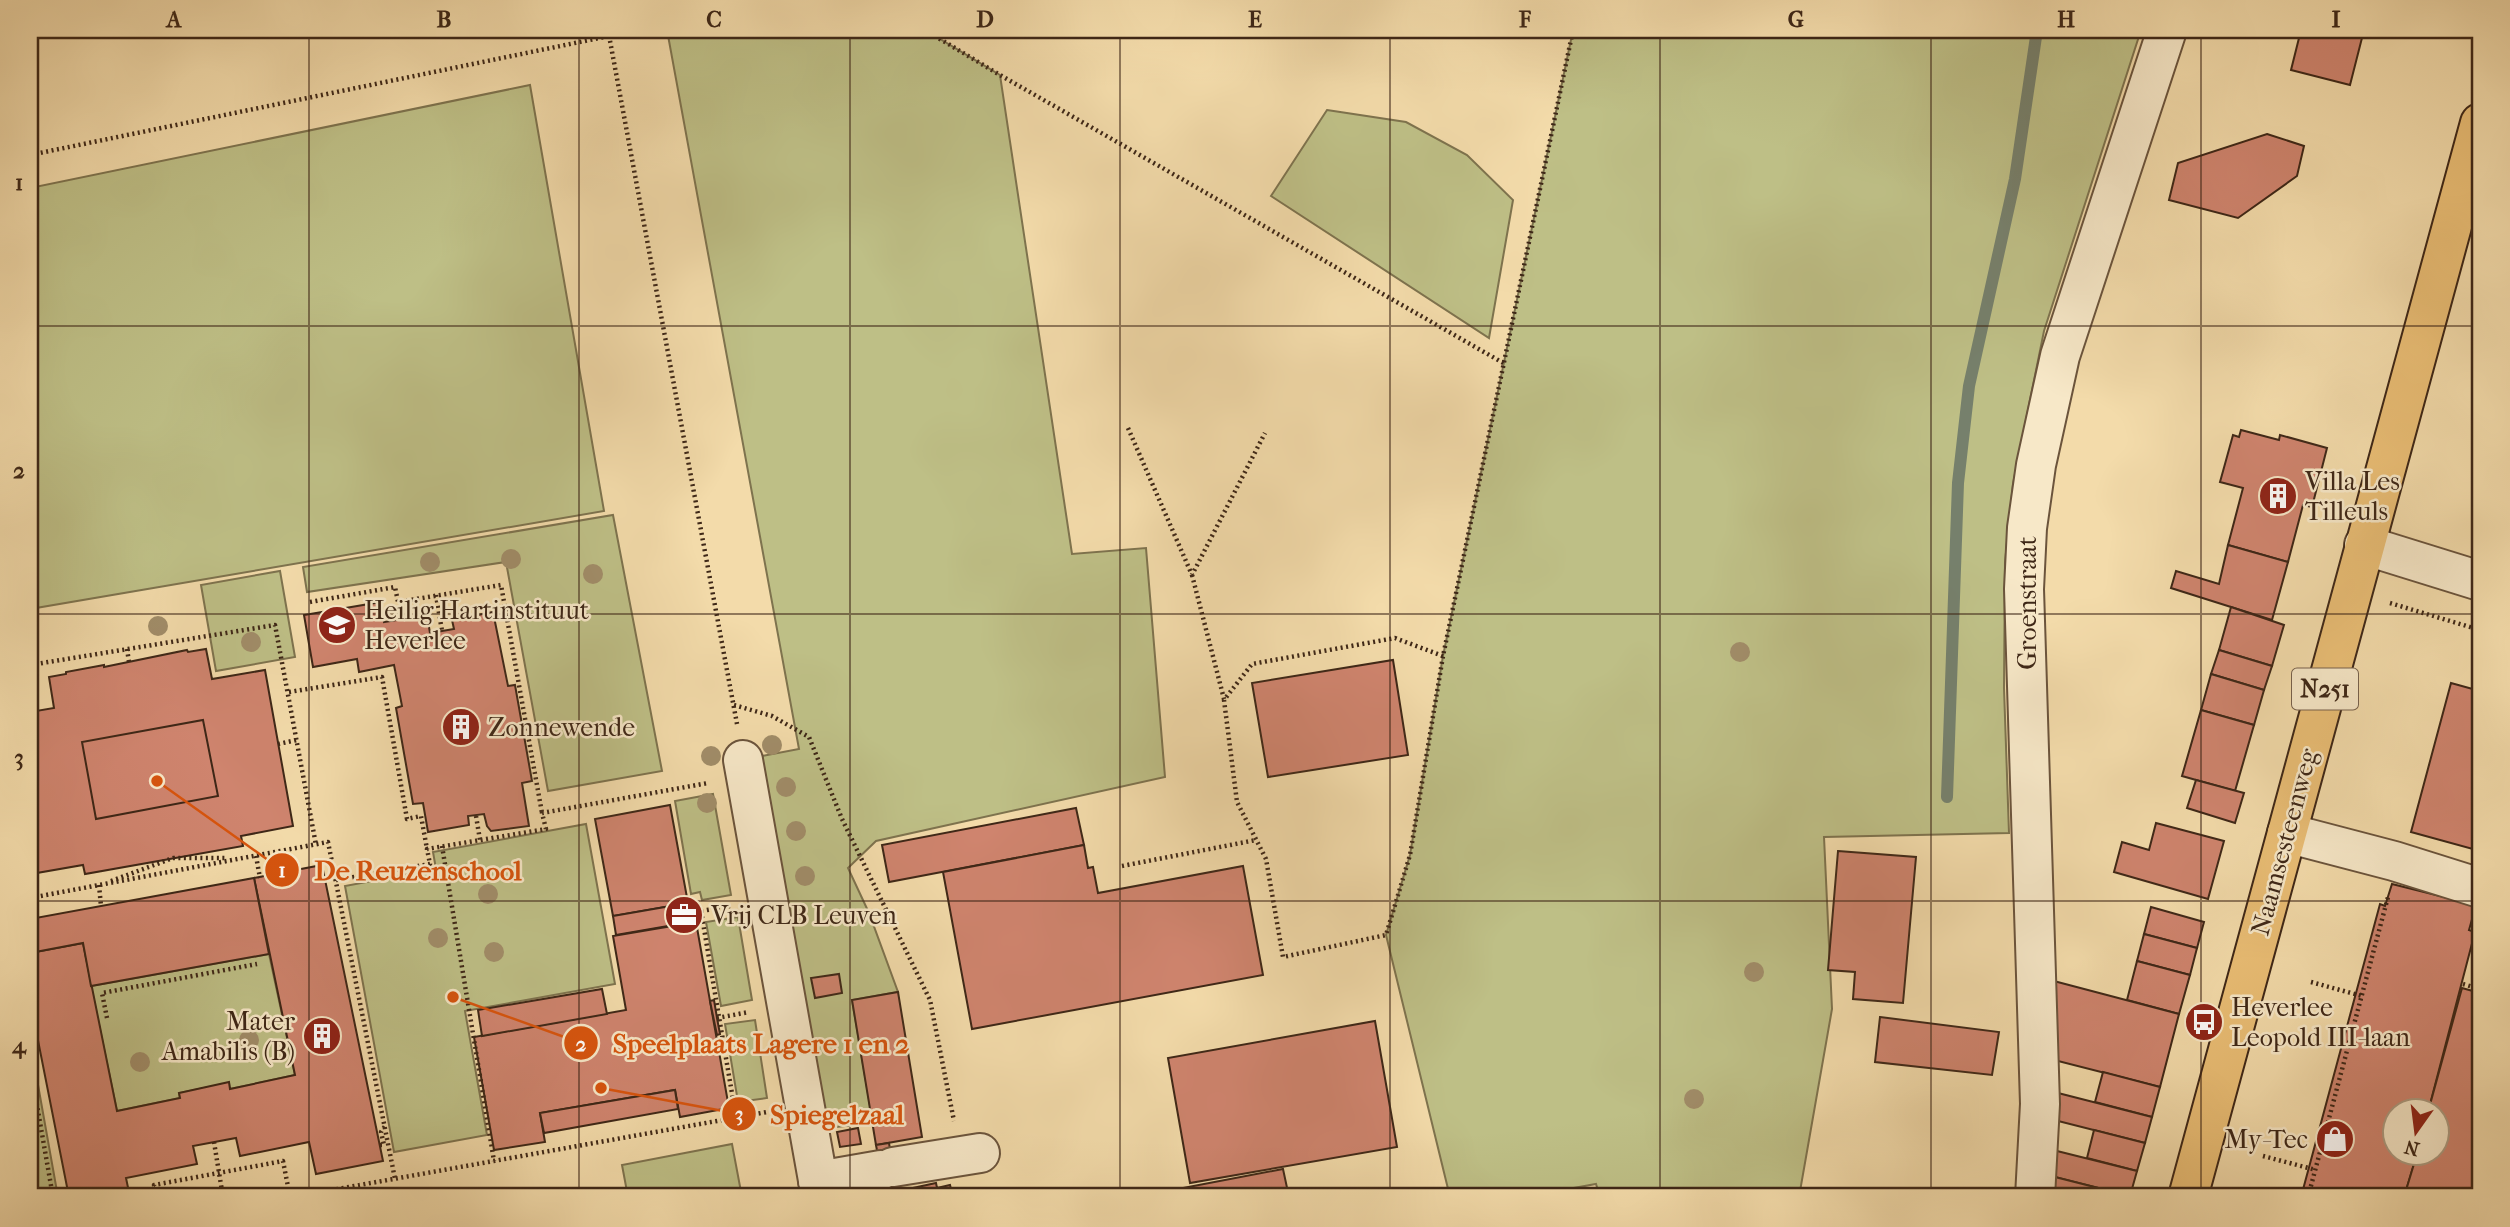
<svg xmlns="http://www.w3.org/2000/svg" width="2510" height="1227" font-family="'IM FELL French Canon',serif">
  <style>
    .green { fill: #bebf86; stroke: #7e734e; stroke-width: 2 }
    .lines { fill: none; stroke-linecap: round; stroke-linejoin: round }
    .stream { stroke: #76806c; stroke-width: 12 }
    .building { fill: #cf846e; stroke: #3e2717; stroke-width: 2 }
    .minor-casing { stroke: #6b543c; stroke-width: 42 }
    .major-casing { stroke: #3e2717; stroke-width: 42 }
    .path { stroke: #3e2717; stroke-width: 4.5; stroke-dasharray: 2 3.5; stroke-linecap: butt }
    .minor { stroke: #f7e8c8; stroke-width: 38 }
    .major { stroke: #eabe75; stroke-width: 38 }
    .tree { fill: #a18d69 }
    .grid { fill: none; stroke: #3e2717; stroke-width: 2; stroke-opacity: 0.55 }
    .labels { text-anchor: middle; stroke-width: 5; stroke-linejoin: round; paint-order: stroke }
    .shield { fill: #f7e8c8; stroke: #76614c; stroke-width: 2 }
    .shield-label { font-size: 24px; font-weight: bold; fill: #3e2717 }
    .poi-label { font-size: 26px; fill: #3e2717; stroke: #f7e8c8; text-anchor: start }
    .street-label { font-size: 26px; fill: #3e2717; stroke: #f7e8c8 }
    .leader { fill: none; stroke: #d7540d; stroke-width: 2.5 }
    .callout-dot { fill: #d7540d; stroke: #f7e8c8; stroke-width: 2.5 }
    .mark-label { font-size: 21px; text-anchor: middle; font-weight: bold; fill: #fff }
    .callout-label { font-size: 28px; text-anchor: middle; font-weight: bold; fill: #d7540d; stroke: #f7e8c8; stroke-width: 5; stroke-linejoin: round; paint-order: stroke }
    .neatline { fill: none; stroke: #3e2717; stroke-width: 2.5 }
    .grid-label { font-size: 23px; text-anchor: middle; font-weight: bold; fill: #3e2717 }
  </style>
  <rect width="100%" height="100%" fill="#f3dbaa"/>
  <filter id="stains"><feTurbulence type="fractalNoise" baseFrequency=".00286" numOctaves="4"/><feColorMatrix values="0 0 0 0 .2 0 0 0 0 .09 0 0 0 0 .02 0 0 0 .5 -.17"/></filter>
  <radialGradient id="worn" r=".72"><stop offset=".6" stop-color="#630" stop-opacity="0"/><stop offset="1" stop-color="#630" stop-opacity=".3"/></radialGradient>
  <g class="green">
    <polygon points="667,30 925,30 1000,75 1072,554 1146,548 1165,777 876,841 848,868 869,913 898,992 852,1000 873,1123 827,1128 762,756 799,749"/>
    <polygon points="1573,30 2141,30 2044,331 2013,484 2005,562 2004,688 2009,833 1824,837 1832,1009 1799,1197 1600,1197 1596,1184 1524,1197 1450,1197 1386,935 1410,855 1443,656"/>
    <polygon points="530,85 604,511 30,609 30,188"/>
    <polygon points="1327,110 1406,122 1467,155 1513,200 1489,338 1271,196"/>
    <polygon points="613,515 662,771 548,791 506,562 307,592 303,567"/>
    <polygon points="280,571 295,657 216,671 201,585"/>
    <polygon points="713,794 731,895 702,900 700,892 691,894 675,801"/>
    <polygon points="586,824 615,984 465,1011 487,1135 394,1152 345,886 436,869 433,852"/>
    <polygon points="738,917 752,1000 721,1006 706,922"/>
    <polygon points="269,954 295,1075 230,1089 229,1083 179,1093 180,1098 117,1111 91,986"/>
    <polygon points="755,1020 767,1098 738,1102 725,1024"/>
    <polygon points="30,1040 58,1197 30,1197"/>
    <polygon points="732,1144 742,1197 628,1197 622,1165"/>
  </g>
  <g class="lines">
    <polyline class="stream" points="1947,797 1958,483 1969,386 2015,179 2037,30"/>
  </g>
  <g class="building">
    <polygon points="2301,30 2364,30 2350,85 2291,70"/>
    <polygon points="2267,134 2304,146 2297,176 2238,218 2169,200 2178,163"/>
    <polygon points="2241,430 2279,440 2280,435 2327,448 2312,507 2303,505 2288,562 2228,545 2243,488 2220,482 2233,435 2239,437"/>
    <polygon points="2228,545 2288,562 2272,620 2171,588 2176,571 2219,584"/>
    <polygon points="381,602 384,622 427,615 430,633 454,629 452,620 493,612 508,686 515,685 532,781 522,783 529,826 491,831 487,826 484,814 468,816 469,825 428,832 423,803 413,804 396,708 402,706 394,665 359,672 357,659 313,667 304,615"/>
    <polygon points="2231,607 2284,625 2272,666 2219,650"/>
    <polygon points="206,649 212,679 265,670 293,826 241,836 243,846 85,874 83,865 31,874 30,712 54,708 49,677 66,674 66,672 104,665 104,667 187,650 188,652"/>
    <polygon points="2219,650 2272,666 2264,690 2211,674"/>
    <polygon points="1393,660 1408,755 1268,777 1252,683"/>
    <polygon points="2211,674 2264,690 2254,725 2201,710"/>
    <polygon points="2451,683 2480,691 2480,851 2411,832"/>
    <polygon points="2201,710 2254,725 2235,791 2182,776"/>
    <polygon points="203,720 218,796 96,819 82,742"/>
    <polygon points="2196,780 2244,793 2235,823 2187,808"/>
    <polygon points="670,805 688,903 613,916 595,819"/>
    <polygon points="1076,808 1084,845 889,882 882,845"/>
    <polygon points="2156,823 2224,841 2208,899 2114,872 2122,842 2149,850"/>
    <polygon points="1084,845 1088,868 1093,867 1098,893 1243,866 1263,975 972,1029 943,872"/>
    <polygon points="1838,851 1916,857 1903,1003 1853,999 1855,972 1828,970"/>
    <polygon points="322,865 383,1161 316,1174 309,1142 240,1156 236,1138 193,1146 197,1164 126,1178 130,1197 69,1197 30,1000 30,953 83,943 117,1111 180,1098 179,1093 229,1082 230,1089 295,1075 254,878"/>
    <polygon points="254,878 269,954 91,986 83,943 30,953 30,919"/>
    <polygon points="2392,884 2476,905 2469,930 2475,932 2428,1112 2394,1112 2394,1154 2417,1154 2404,1197 2301,1197 2380,904 2385,906"/>
    <polygon points="694,902 697,921 616,935 613,916"/>
    <polygon points="2151,907 2204,922 2197,948 2144,934"/>
    <polygon points="696,922 729,1108 680,1117 675,1090 540,1113 545,1142 494,1150 474,1037 626,1010 613,936"/>
    <polygon points="2144,934 2197,948 2190,975 2137,961"/>
    <polygon points="2137,961 2190,975 2179,1014 2127,1000"/>
    <polygon points="839,974 842,993 815,998 811,978"/>
    <polygon points="2050,980 2179,1014 2160,1087 2054,1060"/>
    <polygon points="2462,988 2480,993 2480,1197 2404,1197 2417,1154 2436,1154 2436,1112 2428,1112"/>
    <polygon points="602,989 607,1014 482,1036 478,1010"/>
    <polygon points="898,992 922,1137 876,1145 852,1000"/>
    <polygon points="714,1000 717,1018 720,1034 717,1035 710,1001"/>
    <polygon points="1880,1017 1999,1032 1992,1075 1875,1062"/>
    <polygon points="1375,1021 1397,1147 1190,1183 1168,1058"/>
    <polygon points="2103,1072 2160,1087 2152,1117 2095,1102"/>
    <polygon points="675,1090 678,1109 544,1133 540,1113"/>
    <polygon points="2058,1093 2152,1117 2145,1143 2058,1121"/>
    <polygon points="858,1128 861,1144 840,1147 837,1132"/>
    <polygon points="2094,1130 2145,1143 2137,1171 2087,1158"/>
    <polygon points="889,1143 897,1191 885,1194 876,1145"/>
    <polygon points="2053,1150 2137,1171 2130,1196 2051,1176"/>
    <polygon points="1283,1169 1289,1197 1136,1197"/>
    <polygon points="2051,1176 2130,1196 2050,1197"/>
    <polygon points="936,1183 937,1188 950,1185 953,1197 886,1197 885,1194"/>
  </g>
  <g class="lines">
    <defs>
      <g id="minor">
        <polyline points="2364,545 2480,581"/>
        <polyline points="743,760 821,1197"/>
        <polyline points="2287,833 2394,861 2480,888"/>
        <polyline points="893,1167 980,1153"/>
        <polyline points="818,1181 881,1170"/>
        <polyline points="2035,1197 2040,1104 2024,589 2027,528 2036,465 2060,356 2167,30"/>
      </g>
      <polyline id="major" points="2188,1197 2480,123"/>
    </defs>
    <use href="#minor" class="minor-casing"/>
    <use href="#major" class="major-casing"/>
    <g class="path">
      <polyline points="608,30 737,724"/>
      <polyline points="925,30 1000,75 1505,364"/>
      <polyline points="30,155 609,36"/>
      <polyline points="1128,428 1192,575 1265,433"/>
      <polyline points="1192,575 1224,699"/>
      <polyline points="436,595 442,631"/>
      <polyline points="310,602 395,587 398,602 501,585 542,813"/>
      <polyline points="2390,603 2480,630"/>
      <polyline points="127,649 129,662"/>
      <polyline points="1443,656 1395,638 1252,664 1224,700 1237,802 1266,859 1283,957 1386,935 1410,855 1443,656 1573,30"/>
      <polyline points="30,665 275,625 316,845"/>
      <polyline points="289,692 382,677 407,819 421,816 427,849"/>
      <polyline points="734,705 772,716 809,737 842,819 930,1000 954,1121"/>
      <polyline points="278,744 297,740"/>
      <polyline points="476,816 480,840"/>
      <polyline points="442,846 494,1161"/>
      <polyline points="256,856 260,878"/>
      <polyline points="1122,866 1256,840"/>
      <polyline points="336,880 430,864 427,849 546,829 542,813 708,783"/>
      <polyline points="111,881 173,858 227,858"/>
      <polyline points="99,885 101,906"/>
      <polyline points="30,898 328,842 395,1179"/>
      <polyline points="701,911 736,1117"/>
      <polyline points="696,912 730,906"/>
      <polyline points="2311,982 2362,996"/>
      <polyline points="2463,984 2480,989"/>
      <polyline points="107,1018 102,993 257,964"/>
      <polyline points="717,1018 749,1012"/>
      <polyline points="30,1065 53,1197"/>
      <polyline points="214,1142 223,1197"/>
      <polyline points="380,1145 384,1145 381,1132 385,1126"/>
      <polyline points="2263,1156 2316,1170"/>
      <polyline points="53,1194 62,1193 63,1197"/>
      <polyline points="156,1197 154,1185 283,1161 290,1197"/>
      <polyline points="293,1197 767,1112"/>
      <polyline points="2308,1197 2388,897"/>
    </g>
    <use href="#minor" class="minor"/>
    <use href="#major" class="major"/>
  </g>
  <g class="tree">
    <circle cx="511" cy="559" r="10"/>
    <circle cx="430" cy="562" r="10"/>
    <circle cx="593" cy="574" r="10"/>
    <circle cx="158" cy="626" r="10"/>
    <circle cx="251" cy="642" r="10"/>
    <circle cx="1740" cy="652" r="10"/>
    <circle cx="772" cy="745" r="10"/>
    <circle cx="711" cy="756" r="10"/>
    <circle cx="786" cy="787" r="10"/>
    <circle cx="707" cy="803" r="10"/>
    <circle cx="796" cy="831" r="10"/>
    <circle cx="805" cy="876" r="10"/>
    <circle cx="488" cy="894" r="10"/>
    <circle cx="438" cy="938" r="10"/>
    <circle cx="494" cy="952" r="10"/>
    <circle cx="1754" cy="972" r="10"/>
    <circle cx="249" cy="1040" r="10"/>
    <circle cx="140" cy="1062" r="10"/>
    <circle cx="1694" cy="1099" r="10"/>
  </g>
  <path class="grid" d="M309 30V1197M579 30V1197M850 30V1197M1120 30V1197M1390 30V1197M1660 30V1197M1931 30V1197M2201 30V1197M30 326H2480M30 614H2480M30 901H2480"/>
  <defs>
    <symbol id="building-disc" viewBox="-11 -11 22 22"><circle r="9.5" fill="#8f2418" stroke="#f7e8c8"/><path d="M-4-6H4V6H1V3H-1V6H-4ZM-2.5-4.3h1.7v1.8h-1.7ZM.8-4.3h1.7v1.8H.8ZM-2.5-1h1.7V.8h-1.7ZM.8-1h1.7V.8H.8Z" fill="#fff"/></symbol>
    <symbol id="school-disc" viewBox="-11 -11 22 22"><circle r="9.5" fill="#8f2418" stroke="#f7e8c8"/><path d="M0-5L7-2L0 1L-7-2ZM-4 1L0 2.5L4 1V4Q0 6-4 4Z" fill="#fff"/></symbol>
    <symbol id="office-disc" viewBox="-11 -11 22 22"><circle r="9.5" fill="#8f2418" stroke="#f7e8c8"/><path d="M-6-3h4V-5.5h4V-3h4V5H-6ZM-1-4.5V-3h2v-1.5ZM-6 0V1H6V0Z" fill="#fff"/></symbol>
    <symbol id="bus-disc" viewBox="-11 -11 22 22"><circle r="9.5" fill="#8f2418" stroke="#f7e8c8"/><path d="M-5-6H5V4H4V6H2V4H-2V6H-4V4H-5ZM-3.5-4V0h7V-4ZM-3.5 1.2v1.5H-2V1.2ZM2 1.2v1.5H3.5V1.2Z" fill="#fff"/></symbol>
    <symbol id="shop-disc" viewBox="-11 -11 22 22"><circle r="9.5" fill="#8f2418" stroke="#f7e8c8"/><path d="M-5-2.5h2.3a2.7 3.5 0 0 1 5.4 0H5L5.5 6h-11ZM-1.5-2.5h3a1.5 2.3 0 0 0-3 0Z" fill="#fff"/></symbol>
  </defs>
  <g fill-rule="evenodd">
    <use href="#building-disc" x="2256" y="474" width="44" height="44"/>
    <use href="#school-disc" x="315" y="603" width="44" height="44"/>
    <use href="#building-disc" x="439" y="705" width="44" height="44"/>
    <use href="#office-disc" x="662" y="893" width="44" height="44"/>
    <use href="#bus-disc" x="2182" y="1000" width="44" height="44"/>
    <use href="#building-disc" x="300" y="1014" width="44" height="44"/>
    <use href="#shop-disc" x="2313" y="1117" width="44" height="44"/>
  </g>
  <g class="labels">
    <rect class="shield" x="2292" y="668.5" width="66" height="41" rx="5"/>
    <g class="shield-label">
      <text x="2325" y="697">N251</text>
    </g>
    <g class="poi-label">
      <text x="2305" y="490">Villa Les<tspan x="2305" dy="30">Tilleuls</tspan></text>
      <text x="364" y="619">Heilig Hartinstituut<tspan x="364" dy="30">Heverlee</tspan></text>
      <text x="488" y="736">Zonnewende</text>
      <text x="711" y="924">Vrij CLB Leuven</text>
      <text x="2231" y="1016">Heverlee<tspan x="2231" dy="30">Leopold III-laan</tspan></text>
      <text x="295" y="1030" text-anchor="end">Mater<tspan x="295" dy="30">Amabilis (B)</tspan></text>
      <text x="2308" y="1148" text-anchor="end">My-Tec</text>
    </g>
    <g class="street-label">
      <text transform="translate(2027 603) rotate(-90)" y="9">Groenstraat</text>
      <text transform="translate(2284 842) rotate(-75)" y="9">Naamsesteenweg</text>
    </g>
  </g>
  <path class="leader" d="M157 781L282 870M453 997L581 1043M601 1088L739 1114"/>
  <g class="callout-dot">
    <circle cx="157" cy="781" r="7"/>
    <circle cx="453" cy="997" r="7"/>
    <circle cx="601" cy="1088" r="7"/>
    <circle cx="282" cy="870" r="18"/>
    <circle cx="581" cy="1043" r="18"/>
    <circle cx="739" cy="1114" r="18"/>
  </g>
  <g class="mark-label">
    <text x="282" y="877">1</text>
    <text x="581" y="1051">2</text>
    <text x="739" y="1121">3</text>
  </g>
  <g class="callout-label">
    <text x="418" y="880">De Reuzenschool</text>
    <text x="761" y="1053">Speelplaats Lagere 1 en 2</text>
    <text x="837" y="1124">Spiegelzaal</text>
  </g>
  <rect width="2510" height="1227" fill="none" stroke="#f3dbaa" stroke-width="77"/>
  <g transform="translate(2416 1132) rotate(194)"><circle r="33" fill="#f7e8c8" stroke="#ad9b81" stroke-width="2"/>
  <path d="M0-5L12 26L0 18L-12 26Z" fill="#8f2418"/>
  <text y="-10" font-size="19" font-weight="bold" text-anchor="middle" fill="#3e2717">N</text>
  </g>
  <rect x="38" y="38" width="2434" height="1150" class="neatline"/>
  <g class="grid-label">
    <text x="174" y="27">A</text>
    <text x="444" y="27">B</text>
    <text x="714" y="27">C</text>
    <text x="985" y="27">D</text>
    <text x="1255" y="27">E</text>
    <text x="1525" y="27">F</text>
    <text x="1796" y="27">G</text>
    <text x="2066" y="27">H</text>
    <text x="2336" y="27">I</text>
    <text x="19" y="190">1</text>
    <text x="19" y="478">2</text>
    <text x="19" y="765">3</text>
    <text x="19" y="1053">4</text>
  </g>
  <rect width="100%" height="100%" filter="url(#stains)"/>
  <rect width="100%" height="100%" fill="url(#worn)"/>
</svg>
